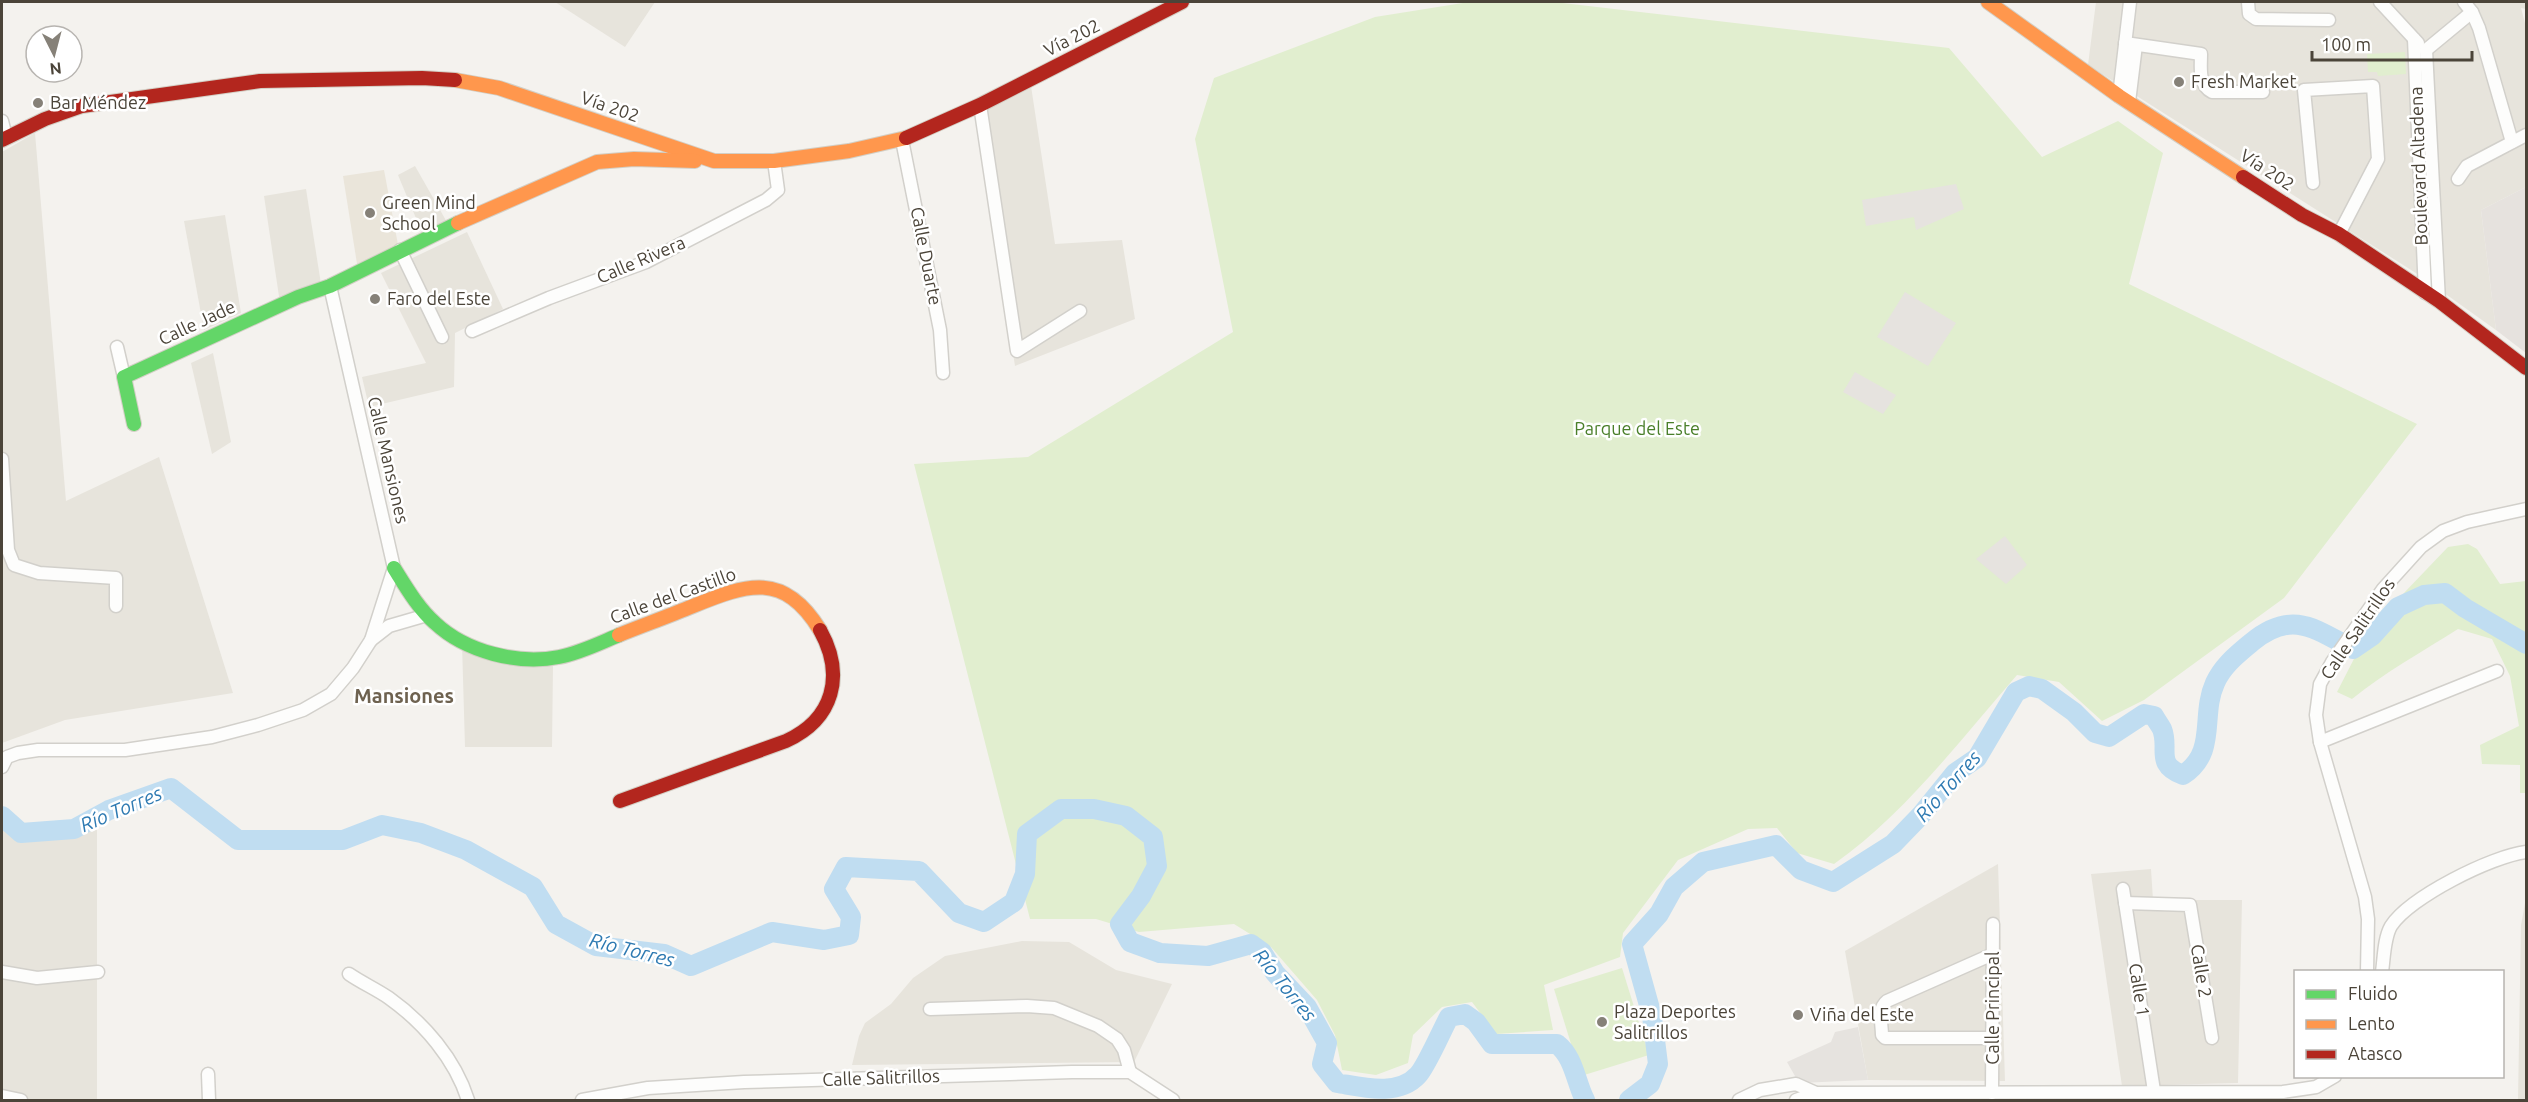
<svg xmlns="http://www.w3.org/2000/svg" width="2528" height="1102" font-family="Ubuntu,sans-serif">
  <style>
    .residential { fill: #e7e4dc }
    .industrial { fill: #e6e2de }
    .education { fill: #eae5da }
    .green { fill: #e1eecf }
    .parking { fill: #e6e3df }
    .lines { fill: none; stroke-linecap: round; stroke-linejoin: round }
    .river { stroke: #c0ddf1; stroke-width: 20 }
    .street-casing { stroke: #d2d0cb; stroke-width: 15 }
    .fast-casing { stroke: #d3cfc5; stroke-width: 16 }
    .slow-casing { stroke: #d3cfc5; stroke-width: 16 }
    .jam-casing { stroke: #d3cfc5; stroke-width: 16 }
    .street { stroke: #fdfdfc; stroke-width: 12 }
    .fast { stroke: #63d668; stroke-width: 14 }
    .slow { stroke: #ff974d; stroke-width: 14 }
    .jam { stroke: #b3261e; stroke-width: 14 }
    .poi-dot { fill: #868178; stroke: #fff; stroke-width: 2 }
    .labels { text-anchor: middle; stroke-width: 5; stroke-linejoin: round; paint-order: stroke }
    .street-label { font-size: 18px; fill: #4b4439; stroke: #fff }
    .poi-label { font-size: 18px; fill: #4b4439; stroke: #fff; text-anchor: start }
    .park-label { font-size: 18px; fill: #4a7f2a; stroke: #fff }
    .neighbourhood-label { font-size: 20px; font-weight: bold; fill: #6e6250; stroke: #fff }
    .water-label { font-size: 20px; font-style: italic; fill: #2e7ab2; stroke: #fff }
  </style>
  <rect width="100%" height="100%" fill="#f4f2ee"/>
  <g class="residential">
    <polygon points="555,2 655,2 625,47"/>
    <polygon points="2096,2 2526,2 2526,9 2521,8 2526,27 2526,187 2481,210 2496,330 2419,275 2088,65"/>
    <polygon points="1031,86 1055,244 1122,240 1135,319 1015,366 976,114"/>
    <polygon points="35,133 66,501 159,457 233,693 65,720 2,743 2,152"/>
    <polygon points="415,166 448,224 423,235 398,175"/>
    <polygon points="306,189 321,284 280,303 264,196"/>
    <polygon points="225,215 241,313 204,330 184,221"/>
    <polygon points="467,232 503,309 455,333 454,387 369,407 362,377 426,363 381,273"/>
    <polygon points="213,353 231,442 212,454 191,363"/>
    <polygon points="462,644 484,657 520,666 553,666 552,747 465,747"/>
    <polygon points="2,826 23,840 74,836 97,826 97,1100 2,1100"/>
    <polygon points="1998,864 2005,1081 1868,1080 1845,951"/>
    <polygon points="2151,869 2153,900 2242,900 2238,1083 2122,1086 2091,874"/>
    <polygon points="2526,898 2526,1100 2518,1100 2521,925"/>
    <polygon points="1022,941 1069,942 1116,970 1172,984 1134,1062 852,1065 859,1036 865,1023 891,1004 913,978 945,956"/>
  </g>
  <polygon class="industrial" points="2526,187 2526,353 2496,330 2481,210"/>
  <polygon class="education" points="384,170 399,250 358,270 343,176"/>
  <g class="green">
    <path d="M1469 2H1554L1949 48 2042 157 2118 121 2163 153 2129 284 2417 424 2284 598 2144 700 2102 721 2059 682 2017 675C1960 740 1905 814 1834 864L1797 853 1777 828 1748 829 1678 860 1623 933 1620 957 1544 985 1553 1030 1496 1034 1472 1002 1442 1007 1413 1035 1408 1063 1376 1075 1342 1070 1335 1035 1317 1000 1271 947 1234 924 1139 932 1096 919H1030L914 464 1028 457 1233 332 1195 139 1214 78 1375 17Z"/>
    <polygon points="2405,52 2406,74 2378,76 2377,72 2368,72 2367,54"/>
    <path d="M2468 544 2477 549 2500 584 2526 581V793H2520V765L2482 764 2480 745 2519 726 2510 676 2492 639 2458 629C2422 652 2385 672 2352 699L2337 692 2357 653 2404 593 2448 547Z"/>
    <polygon points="1622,968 1649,1055 1581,1076 1554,989"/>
  </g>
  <g class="parking">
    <polygon points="1956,184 1964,209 1916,230 1914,217 1866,226 1862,200"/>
    <polygon points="1905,292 1956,323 1928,366 1877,337"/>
    <polygon points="1855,372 1896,395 1883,414 1843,392"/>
    <polygon points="2005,536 2027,565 2006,584 1976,559"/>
    <polygon points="1858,1027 1868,1080 1799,1083 1787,1062 1831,1042 1835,1032"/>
  </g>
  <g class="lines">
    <g class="river">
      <path d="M2 816 21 833 74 829 109 810 171 788 238 840H343L382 825 421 833 466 850 533 887 556 924 596 946 664 954 691 966 772 932 824 940 849 935 851 917 834 889 846 867 919 871 959 913 984 922 1014 902 1025 874 1027 834 1061 809H1094L1126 816 1153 837 1157 866 1141 896 1120 924 1130 942 1160 953 1208 956 1251 944 1262 952 1275 973 1307 1007 1327 1043 1322 1064 1337 1083C1362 1087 1398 1097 1418 1075 1426 1067 1442 1030 1449 1017L1465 1014 1476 1022 1492 1044H1557C1574 1057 1576 1083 1585 1100"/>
      <path d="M1629 1100 1650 1084 1658 1064 1652 1016 1632 944 1659 914 1674 887 1703 862 1776 845 1801 870 1833 882 1893 844 1921 815 1955 773 1977 758 2016 692 2029 686 2042 689 2074 712 2095 733 2109 737 2144 714 2154 716C2156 720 2160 725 2162 729 2170 749 2154 764 2183 775 2218 752 2200 716 2215 683 2223 665 2238 654 2252 642 2292 609 2315 629 2353 649L2372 636 2398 607 2424 595 2445 593 2465 608 2526 644"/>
    </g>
    <defs>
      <g id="street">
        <polyline points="2248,2 2249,14 2256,19 2329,20"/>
        <polyline points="2380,2 2418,43"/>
        <polyline points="2464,2 2472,12 2479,28 2512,142"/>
        <polyline points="2414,39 2425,293"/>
        <path d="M2125 43 2201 54C2201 67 2198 85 2212 92H2263"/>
        <polyline points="2426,50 2439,301"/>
        <polyline points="2426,50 2472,12"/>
        <polyline points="2119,96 2130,2"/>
        <polyline points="2129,102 2136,45"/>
        <polyline points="980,105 1017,351 1080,311"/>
        <polyline points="2,121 6,137"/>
        <polyline points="902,140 940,330 943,373"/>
        <polyline points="2458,179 2467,166 2526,135"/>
        <polyline points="2313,183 2304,90 2373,86 2378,159 2339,234"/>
        <polyline points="400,250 442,337"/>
        <polyline points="472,331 549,298 646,262 766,200 778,190 774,161"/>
        <polyline points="117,347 124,377"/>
        <polyline points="2,459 8,550 14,565 39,573 116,578 116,606"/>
        <polyline points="371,640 389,626 427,615"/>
        <polyline points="2320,742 2497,671"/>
        <polyline points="2,767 7,757 18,753 38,750 125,750 212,737 258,725 303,710 331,694 353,668 371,640 394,568 330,286"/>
        <polyline points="2123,889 2154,1091"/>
        <polyline points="2125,903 2190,905 2212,1038"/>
        <polyline points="2,972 37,978 98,972"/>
        <polyline points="2367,972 2368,919 2365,897 2320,742 2316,715 2320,684 2332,662 2383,589 2421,547 2443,531 2467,522 2526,509"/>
        <path d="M2382 972C2384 958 2384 938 2391 926 2410 897 2492 856 2526 852"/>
        <path d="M349 974C362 983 376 989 389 998 424 1023 455 1059 468 1100"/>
        <polyline points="930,1009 1027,1006 1054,1008 1098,1026 1117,1039 1124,1050 1130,1072"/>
        <path d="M1993 1038H1885L1882 1035C1882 1023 1877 1009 1887 1001L1993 954"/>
        <polyline points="208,1074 209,1100"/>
        <polyline points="1992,1093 1993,924"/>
        <polyline points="2,1096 21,1100"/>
        <polyline points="582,1100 648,1088 744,1082 1072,1072 1130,1072 1173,1100"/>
        <polyline points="1739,1100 1760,1090 1796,1084 1816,1093 2283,1092 2316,1087 2335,1076"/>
        <polyline points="1796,1100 1816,1093"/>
      </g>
      <g id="fast">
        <polyline points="134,424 124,377 298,297 330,286 458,223"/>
        <path d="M394 568C406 587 418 608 435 623 466 652 518 665 559 657 580 653 600 643 619 635"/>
      </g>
      <g id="slow">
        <polyline points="1988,2 2119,96 2243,177"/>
        <polyline points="455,80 499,88 714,161 774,161 849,151 906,138"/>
        <polyline points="458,223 597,162 634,159 695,161"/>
        <path d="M619 635C644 625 669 616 693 606 747 584 784 571 820 630"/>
      </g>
      <g id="jam">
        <polyline points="906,138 980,105 1182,2"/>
        <polyline points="2,140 45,119 82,106 260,81 422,78 455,80"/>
        <polyline points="2243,177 2302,215 2339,234 2439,301 2526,368"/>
        <path d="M620 801 786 741C834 719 845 675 820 630"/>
      </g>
    </defs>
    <use href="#street" class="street-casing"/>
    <use href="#fast" class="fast-casing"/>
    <use href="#slow" class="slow-casing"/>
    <use href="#jam" class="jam-casing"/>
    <use href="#street" class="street"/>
    <use href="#fast" class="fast"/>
    <use href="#slow" class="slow"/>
    <use href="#jam" class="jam"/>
  </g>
  <g class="poi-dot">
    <circle cx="2179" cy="82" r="6"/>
    <circle cx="38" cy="103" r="6"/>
    <circle cx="370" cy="213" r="6"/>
    <circle cx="375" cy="299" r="6"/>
    <circle cx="1798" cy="1015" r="6"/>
    <circle cx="1602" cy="1022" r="6"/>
  </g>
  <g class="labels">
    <g class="street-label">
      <text transform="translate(1072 38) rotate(-27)" y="6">Vía 202</text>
      <text transform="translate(610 107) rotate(19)" y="6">Vía 202</text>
      <text transform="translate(2419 166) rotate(-92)" y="6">Boulevard Altadena</text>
      <text transform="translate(2267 170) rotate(33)" y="6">Vía 202</text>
      <text transform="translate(926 256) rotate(79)" y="6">Calle Duarte</text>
      <text transform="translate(641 260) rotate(-23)" y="6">Calle Rivera</text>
      <text transform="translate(197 323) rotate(-25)" y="6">Calle Jade</text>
      <text transform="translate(388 460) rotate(77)" y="6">Calle Mansiones</text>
      <text transform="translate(673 596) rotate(-20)" y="6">Calle del Castillo</text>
      <text transform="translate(2358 629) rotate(-56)" y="6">Calle Salitrillos</text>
      <text transform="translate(2201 971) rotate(81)" y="6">Calle 2</text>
      <text transform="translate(2139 990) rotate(81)" y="6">Calle 1</text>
      <text transform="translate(1993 1008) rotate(-90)" y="6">Calle Principal</text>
      <text transform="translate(881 1078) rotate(-2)" y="6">Calle Salitrillos</text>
    </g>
    <g class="poi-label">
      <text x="2191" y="88">Fresh Market</text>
      <text x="50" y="109">Bar Méndez</text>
      <text x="382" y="209">Green Mind<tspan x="382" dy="21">School</tspan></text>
      <text x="387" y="305">Faro del Este</text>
      <text x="1614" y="1018">Plaza Deportes<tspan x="1614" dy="21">Salitrillos</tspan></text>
      <text x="1810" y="1021">Viña del Este</text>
    </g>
    <g class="park-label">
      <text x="1637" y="435">Parque del Este</text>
    </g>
    <g class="neighbourhood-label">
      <text x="404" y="703">Mansiones</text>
    </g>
    <g class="water-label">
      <text transform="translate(1948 786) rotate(-48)" y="7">Río Torres</text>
      <text transform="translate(121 809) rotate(-23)" y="7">Río Torres</text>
      <text transform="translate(632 950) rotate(14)" y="7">Río Torres</text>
      <text transform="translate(1285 985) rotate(51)" y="7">Río Torres</text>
    </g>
  </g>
  <rect width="2528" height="1102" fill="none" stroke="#4b4439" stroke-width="6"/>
  <rect x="2294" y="970" width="210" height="108" fill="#ffffff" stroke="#b7b4b0" stroke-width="1.5"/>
  <rect x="2306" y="990" width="30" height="9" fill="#63d668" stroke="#b7b4b0" stroke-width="1.5"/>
  <text x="2348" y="1000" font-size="18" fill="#4b4439">Fluido</text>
  <rect x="2306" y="1020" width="30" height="9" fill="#ff974d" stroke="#b7b4b0" stroke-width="1.5"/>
  <text x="2348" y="1030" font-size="18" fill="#4b4439">Lento</text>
  <rect x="2306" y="1050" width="30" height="9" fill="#b3261e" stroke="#b7b4b0" stroke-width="1.5"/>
  <text x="2348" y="1060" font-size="18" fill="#4b4439">Atasco</text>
  <g transform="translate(54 54) rotate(174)"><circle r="28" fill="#ffffff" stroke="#b7b4b0" stroke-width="1.5"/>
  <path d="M0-4.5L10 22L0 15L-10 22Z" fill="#868178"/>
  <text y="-9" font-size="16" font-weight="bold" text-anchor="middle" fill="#4b4439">N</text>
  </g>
  <path d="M2312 51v9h160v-9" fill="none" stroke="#4b4439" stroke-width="3"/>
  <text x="2321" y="51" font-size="18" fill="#4b4439" stroke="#ffffff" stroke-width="4.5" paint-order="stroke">100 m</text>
</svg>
